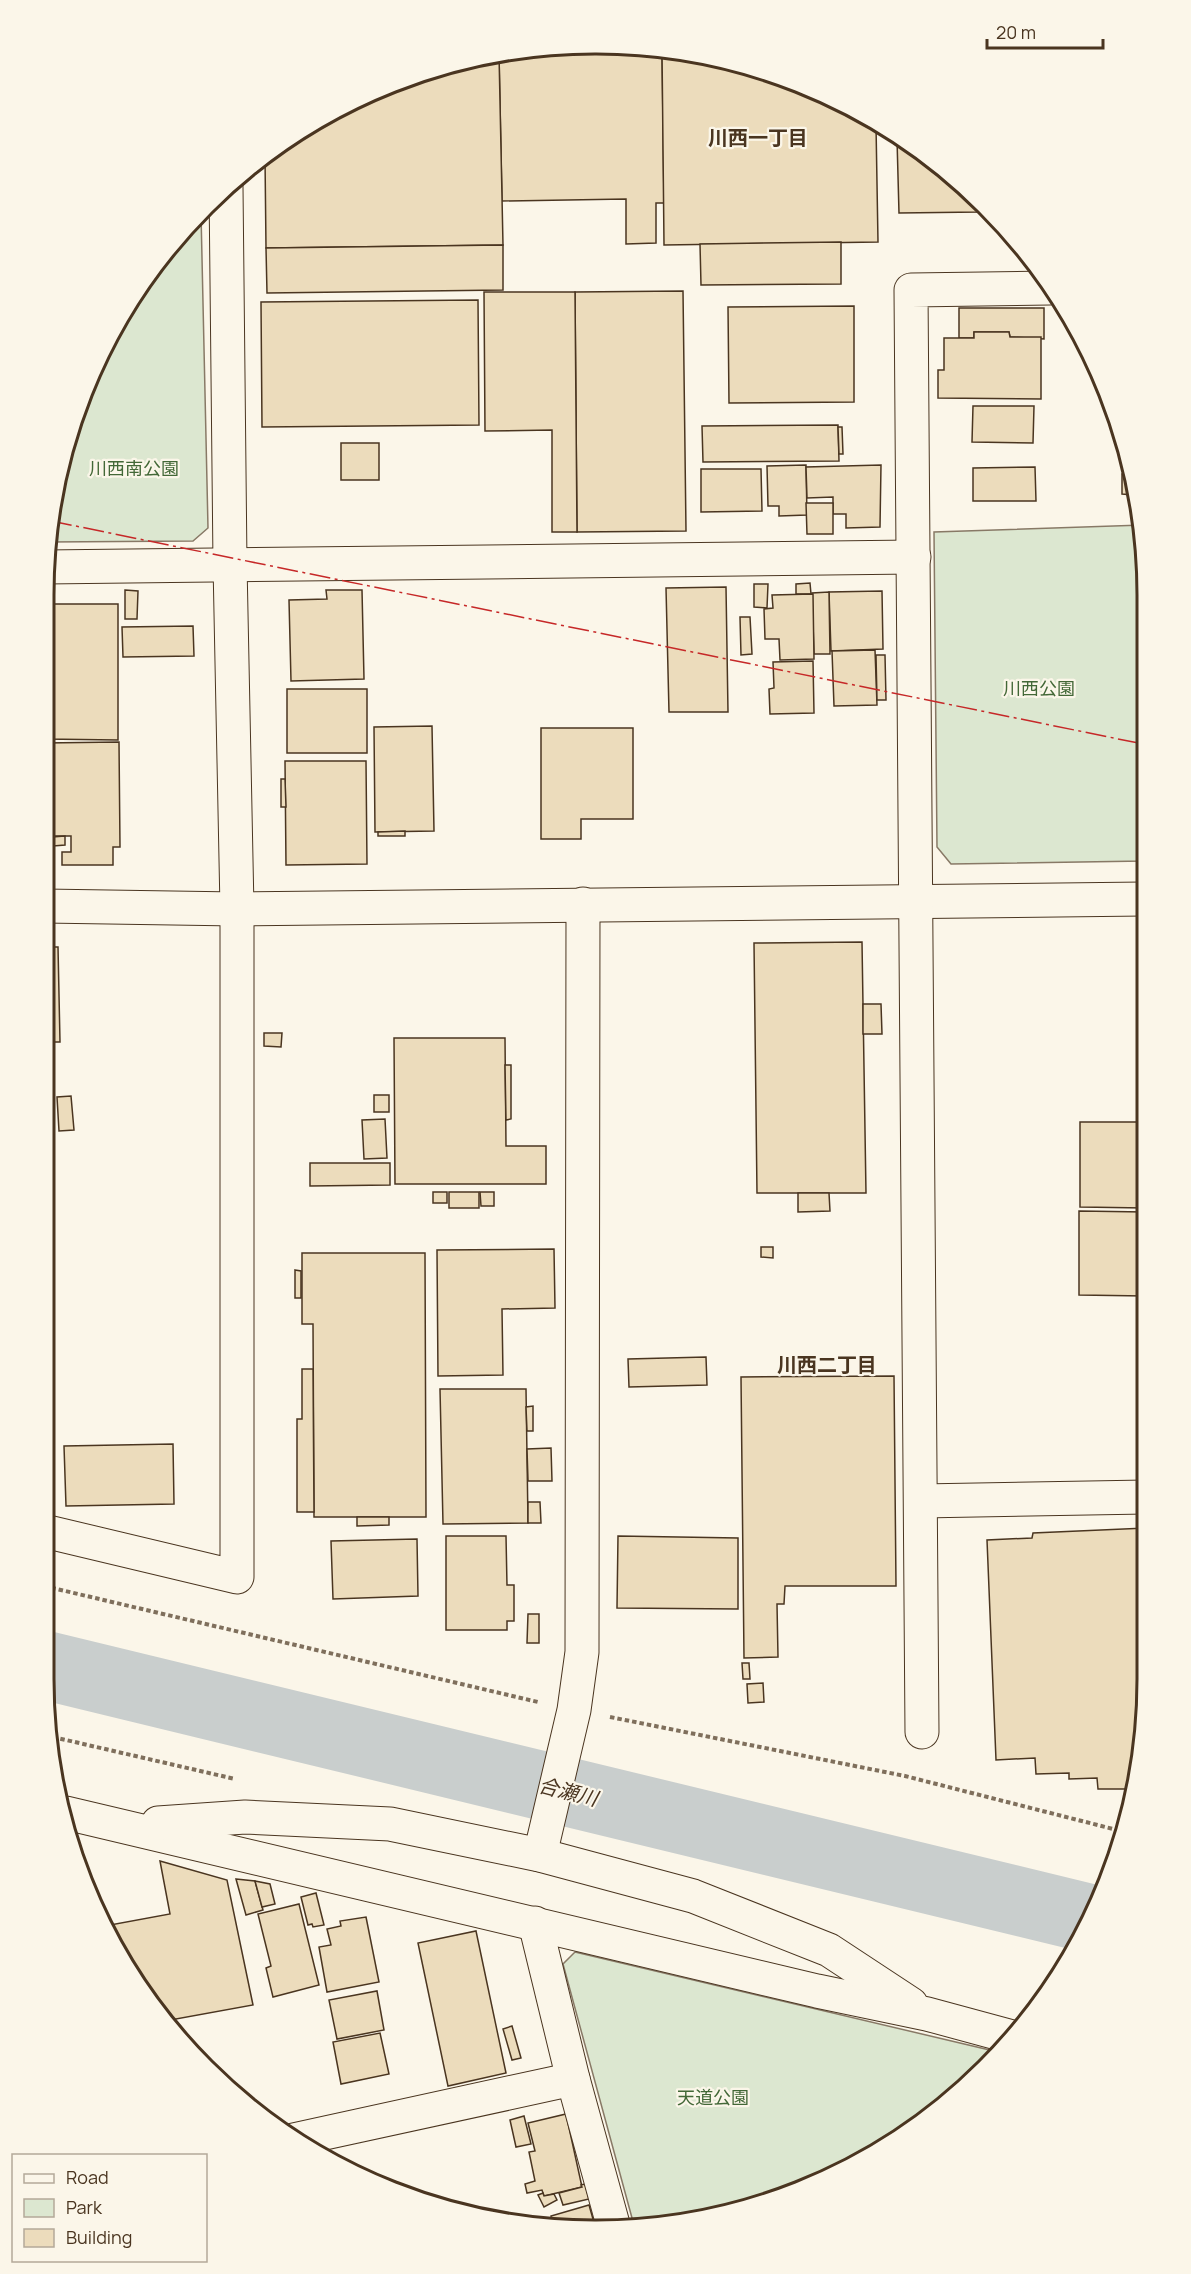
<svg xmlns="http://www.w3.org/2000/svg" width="1191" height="2274" font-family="Manrope,'Noto Sans JP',sans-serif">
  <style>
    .green { fill: #dce7d0; stroke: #887966; stroke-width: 1.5 }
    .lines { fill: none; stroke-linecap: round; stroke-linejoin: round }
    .river { stroke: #c9cecd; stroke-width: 69 }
    .building { fill: #ecdcbc; stroke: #4a3520; stroke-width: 1.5 }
    .minor-casing { stroke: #4a3520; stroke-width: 35 }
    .path { stroke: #7f6f5c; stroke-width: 4; stroke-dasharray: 4.5 3; stroke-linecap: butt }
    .minor { stroke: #fbf6e9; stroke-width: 33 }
    .power { stroke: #c62828; stroke-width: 1.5; stroke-dasharray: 21 4.5 3 4.5; stroke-linecap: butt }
    .labels { text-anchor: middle; stroke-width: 4.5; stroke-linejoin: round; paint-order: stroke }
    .park-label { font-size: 18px; fill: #436837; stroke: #fbf6e9 }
    .neighbourhood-label { font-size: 20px; font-weight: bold; fill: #4a3520; stroke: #fbf6e9 }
    .water-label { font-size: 20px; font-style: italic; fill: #4a3520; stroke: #fbf6e9 }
    .rim { fill: none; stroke: #4a3520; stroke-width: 3 }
  </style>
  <rect width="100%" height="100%" fill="#fbf6e9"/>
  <g class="green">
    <polygon points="201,213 208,528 193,541 48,542 62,452 101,351 158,259"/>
    <polygon points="1143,525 1144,861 951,864 937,847 934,532"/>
    <polygon points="575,1952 998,2052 960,2093 807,2188 635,2229 563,1964"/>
  </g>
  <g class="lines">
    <polyline class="river" points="44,1665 1092,1919"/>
  </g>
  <g class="building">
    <polygon points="632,45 662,50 664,203 656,203 656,243 626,244 626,199 502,201 499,54 524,48"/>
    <polygon points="662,50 739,62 840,101 876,125 878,242 664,245"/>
    <polygon points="499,54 503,245 266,248 265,157 320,117 418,73"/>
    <polygon points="897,139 959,180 979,201 979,212 899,213"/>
    <polygon points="841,242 841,284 701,285 700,244"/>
    <polygon points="503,245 503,290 267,293 266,248"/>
    <polygon points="683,291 686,531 577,532 575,292"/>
    <polygon points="484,292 575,292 577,532 552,532 552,430 485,431"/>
    <polygon points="478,300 479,425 262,427 261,302"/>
    <polygon points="854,306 854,402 729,403 728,307"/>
    <polygon points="959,308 1044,308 1044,339 1010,337 1009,332 974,332 974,338 959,338"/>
    <polygon points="974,332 1009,332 1010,337 1041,337 1041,399 938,398 938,370 944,370 944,338 974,338"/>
    <polygon points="973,406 1034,406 1033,443 972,442"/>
    <polygon points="838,425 839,461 703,462 702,426"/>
    <polygon points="838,427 842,427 843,454 839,454"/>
    <rect x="341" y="443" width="38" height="37"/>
    <polygon points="806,465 807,515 779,516 779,506 768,506 767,466"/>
    <polygon points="881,465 880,527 846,528 846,514 833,514 833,497 807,498 806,467"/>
    <polygon points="1035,467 1036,501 973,501 973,468"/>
    <polygon points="701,469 761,469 762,511 701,512"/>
    <polygon points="1122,474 1130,474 1133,495 1122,494"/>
    <polygon points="806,503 833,503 833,534 807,534"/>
    <polygon points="810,583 811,594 796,594 796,584"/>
    <polygon points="754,584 768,584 767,608 754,607"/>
    <polygon points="726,587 728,712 669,712 666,588"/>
    <polygon points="125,590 138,591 137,619 125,619"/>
    <polygon points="326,590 362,590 364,679 291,681 289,600 327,599"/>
    <polygon points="882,591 883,649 831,651 829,592"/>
    <polygon points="829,592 830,654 814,654 812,593"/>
    <polygon points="813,594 814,659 780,660 779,639 765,639 764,609 773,608 772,595"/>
    <polygon points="45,604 118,604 118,740 44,739"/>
    <polygon points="740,617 750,617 752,654 741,655"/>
    <polygon points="193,626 194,656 123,657 122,627"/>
    <polygon points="875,650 877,705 834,706 832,651"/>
    <polygon points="876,655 885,655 886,700 877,700"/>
    <polygon points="813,661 814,713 770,714 769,689 774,688 773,662"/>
    <rect x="287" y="689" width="80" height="64"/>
    <polygon points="432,726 434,831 375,832 374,727"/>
    <polygon points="541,728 633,728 633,819 581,819 581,839 541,839"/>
    <polygon points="119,742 120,847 113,847 113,865 62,865 62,852 71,852 71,836 44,836 44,743"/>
    <polygon points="285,761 366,761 367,864 286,865"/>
    <polygon points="281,779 285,779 286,807 281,807"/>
    <polygon points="405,831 405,836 378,836 378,832"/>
    <polygon points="65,836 65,845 53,846 52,837"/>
    <polygon points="862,942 866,1193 757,1193 754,943"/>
    <polygon points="44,947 58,947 60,1042 44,1042"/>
    <polygon points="863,1004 881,1004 882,1034 863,1034"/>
    <polygon points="264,1033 282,1033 281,1047 264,1046"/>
    <polygon points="394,1038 505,1038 506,1146 546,1146 546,1184 395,1184"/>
    <polygon points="44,1058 50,1058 51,1173 44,1173"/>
    <polygon points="505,1065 511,1065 511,1119 506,1120"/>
    <rect x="374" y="1095" width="15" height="17"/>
    <polygon points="71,1096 74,1130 59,1131 57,1097"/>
    <polygon points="385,1119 387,1158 364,1159 362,1120"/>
    <polygon points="1080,1122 1145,1122 1145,1208 1080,1207"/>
    <polygon points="310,1163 390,1163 390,1185 310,1186"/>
    <rect x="433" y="1192" width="14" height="11"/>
    <rect x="449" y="1192" width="30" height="16"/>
    <polygon points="480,1192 494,1192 494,1206 481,1206"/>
    <polygon points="798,1193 829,1193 830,1211 798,1212"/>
    <polygon points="1079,1211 1145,1212 1145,1296 1079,1295"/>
    <polygon points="761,1247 773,1247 773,1258 761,1257"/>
    <polygon points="554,1249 555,1308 502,1309 503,1375 438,1376 437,1250"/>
    <polygon points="302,1253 425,1253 426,1517 314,1517 313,1324 302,1324"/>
    <polygon points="295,1270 301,1271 301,1298 295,1298"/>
    <rect x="44" y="1297" width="9" height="101"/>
    <polygon points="706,1357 707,1385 629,1387 628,1359"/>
    <polygon points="302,1369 313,1369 314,1512 297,1512 297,1419 302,1419"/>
    <polygon points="894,1376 896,1586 785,1586 784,1604 777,1604 778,1657 744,1658 741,1377"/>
    <polygon points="440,1389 526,1389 528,1523 443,1524"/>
    <polygon points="533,1406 533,1431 527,1431 526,1407"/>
    <polygon points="173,1444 174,1504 66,1506 64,1446"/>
    <polygon points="551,1448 552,1481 528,1481 527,1449"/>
    <polygon points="528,1502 540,1502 541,1523 528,1523"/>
    <polygon points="357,1517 389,1517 389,1525 357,1526"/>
    <polygon points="1146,1528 1146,1714 1134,1789 1098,1789 1097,1778 1069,1779 1069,1773 1036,1774 1035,1758 996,1760 987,1540 1032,1538 1033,1533"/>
    <polygon points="446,1536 506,1536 507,1585 514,1585 514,1621 507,1621 507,1630 446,1630"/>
    <polygon points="618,1536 738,1538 738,1609 617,1608"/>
    <polygon points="417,1539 418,1596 333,1599 331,1541"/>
    <polygon points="528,1614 539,1614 539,1643 527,1643"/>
    <polygon points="742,1663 749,1663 750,1679 743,1679"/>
    <polygon points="763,1683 764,1702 748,1703 747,1684"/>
    <polygon points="160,1861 227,1880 253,2005 165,2021 158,2015 110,1925 170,1914"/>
    <polygon points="236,1879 255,1881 263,1910 246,1915"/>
    <polygon points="255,1881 270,1884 275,1904 262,1907"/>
    <polygon points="316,1893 324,1925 313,1927 312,1924 308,1925 301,1897"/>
    <polygon points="299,1904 319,1985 273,1997 266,1968 271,1966 258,1914"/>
    <polygon points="366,1917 379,1982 327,1992 319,1947 331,1945 327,1929 341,1926 340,1921"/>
    <polygon points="476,1931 506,2073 448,2086 418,1943"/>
    <polygon points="377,1991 384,2030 337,2039 329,2000"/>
    <polygon points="512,2026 521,2058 512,2060 503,2029"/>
    <polygon points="380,2033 389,2074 341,2084 333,2042"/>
    <polygon points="566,2114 582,2187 544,2196 542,2190 527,2193 525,2184 535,2181 529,2152 535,2151 528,2123"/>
    <polygon points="524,2116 531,2144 516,2147 510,2120"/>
    <polygon points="585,2184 589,2199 563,2205 559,2193 582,2187 581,2185"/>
    <polygon points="543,2193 544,2196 554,2194 557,2200 544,2207 538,2195"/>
    <polygon points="589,2205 595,2226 552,2222 551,2216"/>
  </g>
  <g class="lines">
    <defs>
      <g id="minor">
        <polyline points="45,567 914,557"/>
        <polyline points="44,906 237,909 1144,899"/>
        <polyline points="921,1501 1146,1497"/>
        <polyline points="44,1531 237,1577 237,909 230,564 226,187"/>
        <polyline points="922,1732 911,290 1050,288"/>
        <polyline points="66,1813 817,1991 927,2014 1012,2037"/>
        <polyline points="158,1823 245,1817 390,1824 540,1855 693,1896 829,1950 911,2004"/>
        <polyline points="540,1855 574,1710 582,1652 583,904"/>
        <polyline points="535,1923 573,2079 614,2228"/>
        <polyline points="293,2140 573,2079"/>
      </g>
    </defs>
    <use href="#minor" class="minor-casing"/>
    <g class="path">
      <polyline points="44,1586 538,1702"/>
      <polyline points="610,1717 905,1776 1125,1832"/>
      <polyline points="53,1737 235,1779"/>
    </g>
    <use href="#minor" class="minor"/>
    <polyline class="power" points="51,521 1143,744"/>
  </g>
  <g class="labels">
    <g class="park-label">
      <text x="134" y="475">川西南公園</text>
      <text x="1039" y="695">川西公園</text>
      <text x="713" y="2104">天道公園</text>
    </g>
    <g class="neighbourhood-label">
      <text x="758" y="145">川西一丁目</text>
      <text x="827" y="1372">川西二丁目</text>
    </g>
    <g class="water-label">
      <text transform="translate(568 1792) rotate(14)" y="7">合瀬川</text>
    </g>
  </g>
  <path d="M0 0H1191V2274H0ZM595 54H596A541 541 0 0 1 1137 595V1679A541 541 0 0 1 596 2220H595A541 541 0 0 1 54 1679V595A541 541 0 0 1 595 54Z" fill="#fbf6e9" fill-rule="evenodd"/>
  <path class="rim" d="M595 54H596A541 541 0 0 1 1137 595V1679A541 541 0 0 1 596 2220H595A541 541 0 0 1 54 1679V595A541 541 0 0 1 595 54Z"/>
  <rect x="12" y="2154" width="195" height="108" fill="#fbf6e9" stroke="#b4a999" stroke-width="1.5"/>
  <rect x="24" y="2174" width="30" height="9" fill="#fbf6e9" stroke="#b4a999" stroke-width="1.5"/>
  <text x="66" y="2184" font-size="18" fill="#4a3520">Road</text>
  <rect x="24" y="2199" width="30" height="18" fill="#dce7d0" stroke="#b4a999" stroke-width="1.5"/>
  <text x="66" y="2214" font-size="18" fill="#4a3520">Park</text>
  <rect x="24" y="2229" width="30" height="18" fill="#ecdcbc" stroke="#b4a999" stroke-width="1.5"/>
  <text x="66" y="2244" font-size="18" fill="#4a3520">Building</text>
  <path d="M987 39v9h116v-9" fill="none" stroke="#4a3520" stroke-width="3"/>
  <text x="996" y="39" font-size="18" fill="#4a3520" stroke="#fbf6e9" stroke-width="4.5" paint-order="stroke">20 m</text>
</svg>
